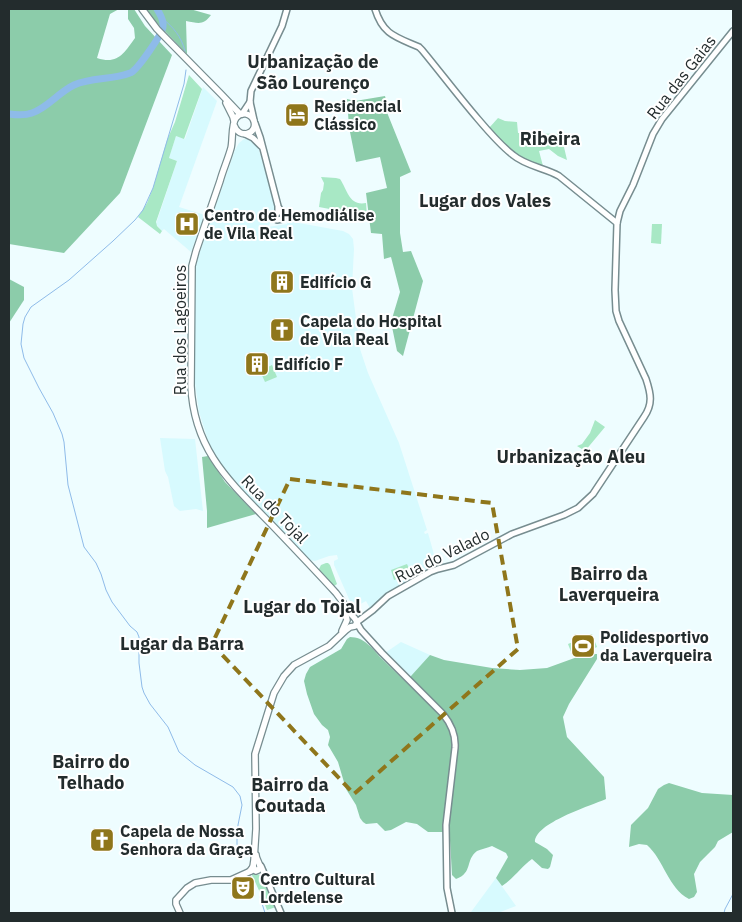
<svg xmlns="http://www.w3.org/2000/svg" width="742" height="922" font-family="'IBM Plex Sans',sans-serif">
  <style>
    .built { fill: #d7fafe }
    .green { fill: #a8e8c5 }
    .forest { fill: #8cccaa }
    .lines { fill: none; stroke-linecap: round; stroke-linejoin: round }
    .stream { stroke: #8ebbe9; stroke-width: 1 }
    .river { stroke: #8ebbe9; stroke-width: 7 }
    .tertiary-casing { stroke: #778d90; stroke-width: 8 }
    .secondary-casing { stroke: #778d90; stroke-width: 8 }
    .tertiary { stroke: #fff; stroke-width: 5 }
    .secondary { stroke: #fff; stroke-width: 5.5 }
    .marked { fill: none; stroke: #8f761b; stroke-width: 4; stroke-dasharray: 10 6; stroke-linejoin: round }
    .labels { text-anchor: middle; stroke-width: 4; stroke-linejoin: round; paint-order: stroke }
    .street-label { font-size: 16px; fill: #232c2d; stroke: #fff }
    .poi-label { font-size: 16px; font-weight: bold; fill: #232c2d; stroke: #fff; text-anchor: start }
    .neighbourhood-label { font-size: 18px; font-weight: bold; fill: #232c2d; stroke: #fff }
  </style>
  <rect width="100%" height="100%" fill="#eefdff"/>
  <g class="built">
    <polygon points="203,87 217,101 179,207 205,215 191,252 164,229 162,231 156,224 177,161 169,158 176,136 185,139"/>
    <polygon points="244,139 248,139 255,144 259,150 276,208 275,213 268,227 287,224 288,221 343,231 349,234 353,239 354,249 352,288 360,349 368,373 399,443 427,530 424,532 425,534 428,533 435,558 434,563 429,568 396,590 371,610 366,601 353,608 334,565 334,561 338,559 337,555 329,556 315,561 308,560 231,481 211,450 199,412 195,383 195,284 196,265 200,251 235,150 239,143"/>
    <polygon points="160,438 195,439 203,511 196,509 180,511 174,506 168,477 165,471"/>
    <polygon points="401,642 430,655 411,676 401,667 400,668 396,664 396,661 394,659 392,660 385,653"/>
    <polygon points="496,878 516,906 498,913 473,913 471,912"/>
  </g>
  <g class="green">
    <polygon points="189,75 202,89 184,139 176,136 169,158 177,161 156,222 157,226 162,231 160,234 138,217 147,203 153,188 167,140 175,122"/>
    <polygon points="498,118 505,121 517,122 518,133 561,134 567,160 558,156 549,149 539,151 543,166 524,159 515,154 489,128"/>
    <path d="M321 177 336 178 340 179C348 191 349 206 366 203L367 216 319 207 321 193 323 190 324 183Z"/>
    <polygon points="652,224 662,224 661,244 651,243"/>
    <polygon points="272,365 277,377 265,382 260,371"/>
    <polygon points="595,420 605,427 585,451 577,446 582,444 590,433"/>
    <polygon points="326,563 328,563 330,565 337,584 333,587 318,571 321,565"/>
    <polygon points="407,564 411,573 394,580 391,570"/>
    <polygon points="592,634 597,647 573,657 568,644"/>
    <polygon points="251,873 261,875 276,907 267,910 262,897"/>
  </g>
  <g class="forest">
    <path d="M9 9H119L110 14 97 58C118 65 124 53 135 38L134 28 128 19V9H134L145 26 172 55 120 193 64 253 9 244Z"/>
    <path d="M146 9H190L211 15C203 26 198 23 186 21L187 54 155 21Z"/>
    <polygon points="385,96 387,104 384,105 411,172 400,177 400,233 403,252 411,251 423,281 403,356 397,351 391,322 400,292 391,257 384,259 382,234 371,233 366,193 387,188 380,157 356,162 349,127 347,99 355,101"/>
    <polygon points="9,279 24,287 24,300 9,323"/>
    <polygon points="208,456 225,482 256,514 207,528 207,511 202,457"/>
    <path d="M350 637C364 637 372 648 380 657L441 716 449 729 453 743 444 813 445 832H428L417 824 406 822 391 830 385 831 377 823 366 824 363 822 360 818 356 805 346 789 338 762 328 745 330 737 328 730 322 725 314 714 307 694 304 681 306 674 310 667 341 649 347 639Z"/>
    <path d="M594 654H597V659L569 704 563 717 567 737 604 777 606 799C590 806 535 823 535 842L547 849 553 855 550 867 548 869 542 868 532 859C521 867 514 878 502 886L496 878 508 857 506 853 492 846C488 848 481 849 477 851 465 860 473 873 456 879L452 875 449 823 457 737 452 722 411 680V676L430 655 444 660 492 668 520 670 547 668 580 656Z"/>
    <path d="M669 783 702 793 733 795V832L718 841 715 847 700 862 694 874 697 892 694 897 689 899C668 888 664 860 647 845L639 844 629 847 631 825 648 808 658 789 664 785Z"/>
  </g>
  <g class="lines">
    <g class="stream">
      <path d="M162 18C174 28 181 36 185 51"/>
      <polyline points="186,70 184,84 153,188 143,210 135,220 113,241 69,280 31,307 25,317 23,324 21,344 24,358 39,388 53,413 62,434 64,442 68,485 84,547 96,563 101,574 106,590 112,602 130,626 137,632 139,637 139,663 142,687 144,693 150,704 168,727 179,752 195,765 233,787 240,796 242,805 238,825 237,838 237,844 240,855"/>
      <polyline points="260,897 265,913"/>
      <polyline points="724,913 725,909 733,894"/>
    </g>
    <path class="river" d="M9 114C16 115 24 116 32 113 47 108 59 92 74 85 91 77 112 80 130 73 137 71 162 34 163 27 164 19 160 15 157 9"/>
    <defs>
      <g id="tertiary">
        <path d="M375 9C383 35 396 37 419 47L422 50C441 73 459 97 478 119 489 132 500 145 513 155 526 166 545 168 559 176L617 223"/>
        <polyline points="242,114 250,102"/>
        <polyline points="254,120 250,102 251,91 282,26 287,9"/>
        <polyline points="255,123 260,137 278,206 283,216 282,219 277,220 275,217 278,211 278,206"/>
        <polyline points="245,134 253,138 261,146"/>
        <path d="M357 622 373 610 388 596 430 572 438 569 454 565 512 534 564 515 578 508 593 494 644 417C653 404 651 394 646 379L619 321 616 311 615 290 617 223 620 211 633 185 653 134 662 119 733 31"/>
        <path d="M357 623 361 630 382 653 443 714C451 724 456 735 455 748L446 825 447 888 452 913"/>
        <polyline points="261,866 281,913"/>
      </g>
      <g id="secondary">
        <polyline points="142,9 157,29 222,95 240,114"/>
        <polyline points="226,103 233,117 234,121"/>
        <path d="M234 125C239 140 258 134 254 121 251 113 241 111 236 118 231 124 233 141 231 148 228 159 223 170 220 181 212 205 204 228 196 251L192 266 191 386C194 450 229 481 271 524 293 547 315 570 336 593 341 599 345 605 349 612 352 616 355 617 357 622L355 626 350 627 346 630 329 646 294 665 284 676 274 693 255 754 256 829 254 860 253 867 250 871"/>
        <polyline points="342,631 347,620 344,607"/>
        <path d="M253 867 256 871C265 868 256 861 256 855"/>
        <polyline points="180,913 176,904 176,900 187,888 195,883 211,880 231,880 253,870"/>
      </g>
    </defs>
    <use href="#tertiary" class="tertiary-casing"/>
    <use href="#secondary" class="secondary-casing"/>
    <use href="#tertiary" class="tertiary"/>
    <use href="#secondary" class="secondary"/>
  </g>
  <path class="marked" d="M290 479 492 503 518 649 354 794 212 644Z"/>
  <defs>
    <symbol id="hotel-square" viewBox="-11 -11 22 22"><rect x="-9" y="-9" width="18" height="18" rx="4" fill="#8f761b" stroke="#fff"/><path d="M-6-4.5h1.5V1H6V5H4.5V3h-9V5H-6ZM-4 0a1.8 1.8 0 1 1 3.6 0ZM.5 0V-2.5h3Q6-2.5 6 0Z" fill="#fff"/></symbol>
    <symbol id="hospital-square" viewBox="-11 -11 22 22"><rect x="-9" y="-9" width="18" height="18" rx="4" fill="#8f761b" stroke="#fff"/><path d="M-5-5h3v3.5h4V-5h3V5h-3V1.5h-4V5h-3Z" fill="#fff"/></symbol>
    <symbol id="building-square" viewBox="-11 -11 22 22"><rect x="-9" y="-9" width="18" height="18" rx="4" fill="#8f761b" stroke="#fff"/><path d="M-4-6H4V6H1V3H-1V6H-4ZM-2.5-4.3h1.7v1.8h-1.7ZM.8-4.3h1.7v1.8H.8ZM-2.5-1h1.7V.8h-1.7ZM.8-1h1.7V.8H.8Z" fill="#fff"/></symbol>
    <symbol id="church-square" viewBox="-11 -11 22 22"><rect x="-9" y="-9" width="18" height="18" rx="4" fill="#8f761b" stroke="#fff"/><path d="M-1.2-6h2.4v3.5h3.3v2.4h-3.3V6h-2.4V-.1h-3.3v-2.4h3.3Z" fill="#fff"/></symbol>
    <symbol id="stadium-square" viewBox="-11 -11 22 22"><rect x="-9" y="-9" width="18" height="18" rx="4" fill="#8f761b" stroke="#fff"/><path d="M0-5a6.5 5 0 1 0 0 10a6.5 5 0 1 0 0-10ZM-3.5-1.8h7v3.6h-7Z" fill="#fff"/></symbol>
    <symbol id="theatre-square" viewBox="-11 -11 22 22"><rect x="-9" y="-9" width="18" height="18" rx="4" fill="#8f761b" stroke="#fff"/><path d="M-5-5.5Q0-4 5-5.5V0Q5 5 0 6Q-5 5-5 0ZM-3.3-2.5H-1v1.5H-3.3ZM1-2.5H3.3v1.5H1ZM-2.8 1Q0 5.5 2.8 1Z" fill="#fff"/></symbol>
  </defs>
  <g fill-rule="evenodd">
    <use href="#hotel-square" x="283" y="101" width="28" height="28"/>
    <use href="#hospital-square" x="173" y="210" width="28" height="28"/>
    <use href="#building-square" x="268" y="268" width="28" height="28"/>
    <use href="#church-square" x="268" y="316" width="28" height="28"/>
    <use href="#building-square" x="243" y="350" width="28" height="28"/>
    <use href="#stadium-square" x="569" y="632" width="28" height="28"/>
    <use href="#church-square" x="88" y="826" width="28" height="28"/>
    <use href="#theatre-square" x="229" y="874" width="28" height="28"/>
  </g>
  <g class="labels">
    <g class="street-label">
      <text transform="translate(681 77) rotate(-52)" y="6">Rua das Gaias</text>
      <text transform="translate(180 330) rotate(-90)" y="6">Rua dos Lagoeiros</text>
      <text transform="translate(275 509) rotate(46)" y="6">Rua do Tojal</text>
      <text transform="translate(442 555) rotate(-26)" y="6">Rua do Valado</text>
    </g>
    <g class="poi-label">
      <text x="314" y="112">Residencial<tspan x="314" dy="18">Clássico</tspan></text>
      <text x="204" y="221">Centro de Hemodiálise<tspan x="204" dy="18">de Vila Real</tspan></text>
      <text x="300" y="288">Edifício G</text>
      <text x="300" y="327">Capela do Hospital<tspan x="300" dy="18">de Vila Real</tspan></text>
      <text x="274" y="370">Edifício F</text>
      <text x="600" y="643">Polidesportivo<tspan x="600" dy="18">da Laverqueira</tspan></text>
      <text x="120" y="837">Capela de Nossa<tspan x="120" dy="18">Senhora da Graça</tspan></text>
      <text x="260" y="885">Centro Cultural<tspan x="260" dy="18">Lordelense</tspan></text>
    </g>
    <g class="neighbourhood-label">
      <text x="313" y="68">Urbanização de<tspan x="313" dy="21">São Lourenço</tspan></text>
      <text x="550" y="145">Ribeira</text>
      <text x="485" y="207">Lugar dos Vales</text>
      <text x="571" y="463">Urbanização Aleu</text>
      <text x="609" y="580">Bairro da<tspan x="609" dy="21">Laverqueira</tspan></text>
      <text x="302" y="613">Lugar do Tojal</text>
      <text x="182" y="650">Lugar da Barra</text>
      <text x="91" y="768">Bairro do<tspan x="91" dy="21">Telhado</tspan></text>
      <text x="290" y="791">Bairro da<tspan x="290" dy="21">Coutada</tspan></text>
    </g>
  </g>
  <rect width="742" height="922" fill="none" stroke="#232c2d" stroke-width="20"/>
</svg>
